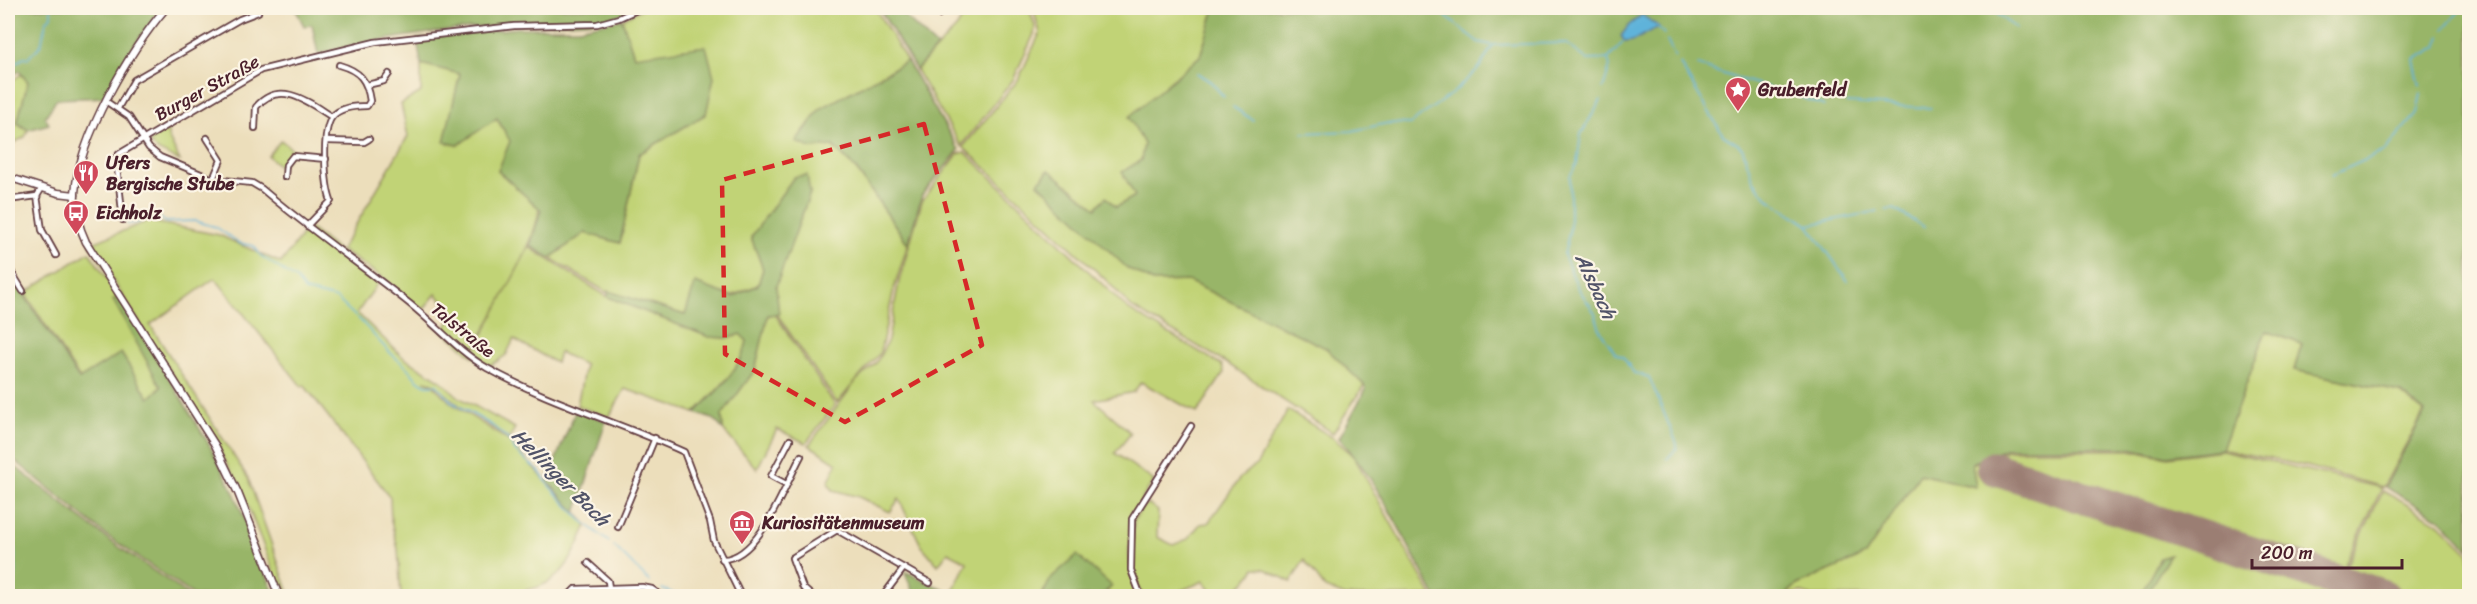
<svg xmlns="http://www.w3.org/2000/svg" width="2477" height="604" font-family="Sriracha,sans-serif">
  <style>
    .green { fill: #c1d376; stroke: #867950; stroke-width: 1.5 }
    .forest { fill: #98b567; stroke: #716a49; stroke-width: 1.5 }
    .water { fill: #5eb3da; stroke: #546982; stroke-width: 1.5 }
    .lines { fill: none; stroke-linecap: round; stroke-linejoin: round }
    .stream { stroke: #5eb3da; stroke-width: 1.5 }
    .runway { stroke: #9b7e73; stroke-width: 33 }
    .minor-casing { stroke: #623c41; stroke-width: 8 }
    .tertiary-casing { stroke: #623c41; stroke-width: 9 }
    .minor { stroke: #fff; stroke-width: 4.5 }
    .tertiary { stroke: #fff; stroke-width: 6 }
    .marked { fill: none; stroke: #d62828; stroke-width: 4.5; stroke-dasharray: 12 8; stroke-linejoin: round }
    .labels { text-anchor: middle; stroke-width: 4.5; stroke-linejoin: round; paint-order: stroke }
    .street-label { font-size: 18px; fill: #4a1f2b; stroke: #fcf5e5 }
    .poi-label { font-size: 18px; font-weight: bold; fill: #4a1f2b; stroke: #fcf5e5; text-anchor: start }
    .water-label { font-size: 20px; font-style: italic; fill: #515368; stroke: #fcf5e5 }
  </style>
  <rect width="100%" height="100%" fill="#fcf5e5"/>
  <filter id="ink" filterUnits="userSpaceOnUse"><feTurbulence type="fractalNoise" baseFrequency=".0167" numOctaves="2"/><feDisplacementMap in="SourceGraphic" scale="12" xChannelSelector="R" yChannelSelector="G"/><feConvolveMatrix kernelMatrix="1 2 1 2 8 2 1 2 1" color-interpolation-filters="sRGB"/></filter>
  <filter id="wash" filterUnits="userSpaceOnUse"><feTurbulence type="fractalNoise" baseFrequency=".008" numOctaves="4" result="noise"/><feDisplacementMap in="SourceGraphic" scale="24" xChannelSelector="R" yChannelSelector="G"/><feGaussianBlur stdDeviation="1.35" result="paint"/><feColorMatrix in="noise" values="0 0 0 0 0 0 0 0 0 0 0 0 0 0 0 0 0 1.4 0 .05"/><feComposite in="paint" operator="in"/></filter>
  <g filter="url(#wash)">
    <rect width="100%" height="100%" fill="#ecdebb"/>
    <g class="green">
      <polygon points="643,8 875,8 907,61 820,109 796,141 811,148 832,146 856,169 908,244 894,289 880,353 837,403 777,314 776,286 810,193 751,237 763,269 758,285 685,315 608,293 550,258 585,233 620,243 639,154 706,114 634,56 622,19"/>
      <polygon points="968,8 1029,8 1035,26 1034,34 1013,80 961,146 916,70 957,27"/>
      <polygon points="1033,8 1215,8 1200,56 1130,117 1144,144 1136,196 1116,207 1096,208 1049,170 1038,183 1128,268 1153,282 1188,281 1326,348 1364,385 1333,433 1225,362 1131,307 1108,282 963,147 1018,80 1040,33"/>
      <path d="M421 64 460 74 458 145 496 118 511 141 498 171 539 208C536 246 490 319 471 355L444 331 454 313 436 294 421 312 382 277 341 250 408 136 401 104 421 92Z"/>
      <polygon points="21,74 28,82 17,123 28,130 25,137 8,146 8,84"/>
      <polygon points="168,128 168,136 180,161 157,150 150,143 151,139"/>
      <polygon points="281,140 294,151 280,167 268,156"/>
      <path d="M965 152 1129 310 1222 365 1224 373 1197 413 1141 382 1134 392 1094 400 1131 433 1115 453 1154 481C1128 514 1121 559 1140 596H1110L1107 591 1111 587 1044 590 1042 596H961L953 591 967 562 948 552 938 565 921 545 899 499 890 512 859 497 833 490 828 483 837 463 809 445 856 381 876 363 881 354 888 340 899 281 922 201 958 154Z"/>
      <path d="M148 221 219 235 281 263 308 227 379 282 357 313 404 358 440 380 460 398 515 428 509 439 459 405 433 383 424 381 432 384 451 403 509 441 587 525C573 557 562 585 525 590L530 596H401L398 549 391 521 390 497 304 385 302 387 215 278 150 325 248 478 290 596H283L242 491 215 443 90 244Z"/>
      <path d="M529 247 608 297 709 337 727 338 740 334 748 341C741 369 714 393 695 413L625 389 609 417 577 406 585 365 559 352 556 363 514 339 506 355 490 366 472 356Z"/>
      <polygon points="89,252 119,296 114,300 161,387 149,399 121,353 80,379 25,293"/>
      <polygon points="775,314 835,405 806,443 777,429 757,469 723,430 722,415 755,370 768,315"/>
      <polygon points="2266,331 2302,344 2294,370 2399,392 2424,412 2383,487 2305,466 2222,449"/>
      <path d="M1288 410 1332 437 1353 455 1432 596H1345L1325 588 1304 560 1291 582 1265 569 1255 568C1246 583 1233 596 1213 596L1204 581 1168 596H1142L1131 570 1134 520 1143 506 1149 504 1158 511 1157 537 1173 545 1188 539 1200 524 1208 523 1240 478 1257 464Z"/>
      <polygon points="2007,450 2130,450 2168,457 2222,450 2382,488 2330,596 1812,596 1800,592 1786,595 1797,585 1865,555 1920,474 1975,487 1972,464"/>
      <polygon points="2383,491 2438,522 2469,553 2469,596 2332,596"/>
    </g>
    <g class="forest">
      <polygon points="8,8 161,8 126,57 107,97 57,99 45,117 49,124 28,130 17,123 28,82 19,71 8,79"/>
      <path d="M295 8H636C594 29 552 21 507 25 443 30 379 38 318 54L312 25 304 26Z"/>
      <polygon points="879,8 896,8 937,47 916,70"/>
      <path d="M1215 8H2469V549L2441 519 2385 487 2425 412 2400 392 2294 370 2302 344 2266 331 2222 449 2167 456 2129 448H2007L1972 463 1976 487 1920 474 1865 555 1797 585 1784 596H1435C1406 543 1380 483 1339 438L1366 389 1364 385 1326 348 1188 281 1153 282 1127 268 1038 183 1049 170 1096 208 1106 197 1116 207 1135 196 1122 172 1141 160 1144 144 1129 117 1200 56Z"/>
      <polygon points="622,19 634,56 706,46 714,77 706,114 639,154 620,243 585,233 550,258 530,246 541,210 498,171 510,141 497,118 458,145 444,142 460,74 421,64 417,39 519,28 579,28"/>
      <polygon points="907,61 959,150 922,195 908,244 856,169 833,146 811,148 796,142 820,109"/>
      <path d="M807 175 810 193 776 286 779 314 768 315 755 370 722 415 723 430 715 420 695 413C714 394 742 369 747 341L740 334 727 338 709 337 608 297V291L685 315 695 283 733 297 758 285 763 269 751 237 794 177Z"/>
      <polygon points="8,270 79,379 121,353 149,398 161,387 113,300 119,296 209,444 235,495 275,596 195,596 106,535 8,455"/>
      <polygon points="576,410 606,421 576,513 547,481"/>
      <polygon points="8,461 109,540 190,596 8,596"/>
      <polygon points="1077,555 1112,586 1101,596 1042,596 1051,578"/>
      <polygon points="2170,555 2145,596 2140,596 2160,558"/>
      <polygon points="904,571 957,596 915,596"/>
    </g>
    <polygon class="water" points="1642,15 1659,27 1633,41 1625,42 1621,36 1629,25"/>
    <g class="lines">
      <g class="stream">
        <polyline points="1435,8 1478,42 1491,45"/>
        <polyline points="1993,8 1999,16 2016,28"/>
        <polyline points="1659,12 1671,8"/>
        <polyline points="1657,26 1664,34"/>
        <polyline points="2444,29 2462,8"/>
        <polyline points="1667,41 1675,57"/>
        <polyline points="1680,64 1723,135 1742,147 1753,180 1767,198 1808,225 1848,281"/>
        <path d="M1698 65C1739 82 1783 88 1824 106"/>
        <polyline points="8,68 25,57 28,58 41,45 46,22 51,16 51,8"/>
        <polyline points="1197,73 1211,82 1224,97"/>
        <polyline points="2420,86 2414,60 2437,47 2441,36"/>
        <polyline points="1603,88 1610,66 1608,59 1624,41"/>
        <polyline points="1601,100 1581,134 1577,163 1570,176 1570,228 1564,255 1578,288 1595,313 1600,330 1615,353 1623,357 1634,373 1649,377 1677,444 1677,448 1667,459"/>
        <polyline points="1847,103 1931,108"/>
        <polyline points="1233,107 1253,120"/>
        <polyline points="1303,133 1352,131 1388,123 1410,124 1454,92 1480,67 1493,45 1565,43 1588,60 1608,59"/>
        <polyline points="2332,175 2385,151 2417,114 2421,93"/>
        <polyline points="1886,210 1894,209 1924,227"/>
        <polyline points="127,224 139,222 149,215 157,216 166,222 195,221 216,227 239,243 254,246 261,256 297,280 305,291 337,299 355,316"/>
        <polyline points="1808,225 1878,211"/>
        <path d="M358 318C374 334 385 350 402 363 411 369 413 379 424 384 429 387 432 384 437 385L452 402 493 426 509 440 516 452 539 471 550 487 580 519 609 542"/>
        <polyline points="614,546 650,582"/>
        <polyline points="662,589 680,596"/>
        <polyline points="8,592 15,596"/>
        <polyline points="13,595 16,570 14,547"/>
      </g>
      <polyline class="runway" points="1993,468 2384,596"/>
    </g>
  </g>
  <g filter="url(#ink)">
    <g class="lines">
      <defs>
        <g id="minor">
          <polyline points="930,8 939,14"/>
          <polyline points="367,85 384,81 389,74"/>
          <path d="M107 102 129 117 149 148 160 157 213 179 252 183 262 189C310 230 361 265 410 304 436 325 458 351 487 368 549 403 619 422 684 452L710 521 714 541 741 596"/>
          <polyline points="118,108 134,80 240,19 258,12"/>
          <path d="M255 128 256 107C280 79 308 102 332 117"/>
          <polyline points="207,138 221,160 213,179"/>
          <polyline points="327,141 364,142 369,139"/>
          <polyline points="285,177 286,165 293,156 326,159"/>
          <polyline points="37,196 42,230 56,255"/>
          <polyline points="8,200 37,196 42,188"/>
          <polyline points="123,220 116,158 119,154 261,70 375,42 514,26 597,24 619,18 641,8"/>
          <path d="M307 226 331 201C325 185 321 132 332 117 340 107 355 106 367 106L370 101C367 80 360 71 339 65"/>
          <polyline points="8,266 23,291"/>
          <polyline points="786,484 771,476 790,440"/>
          <polyline points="618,527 655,438"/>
          <path d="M722 559C759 560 785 485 801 456"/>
          <polyline points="588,563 608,581 609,588"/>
          <polyline points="568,596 575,589 642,587 652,589 662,596"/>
          <polyline points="812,596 803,588 792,558 837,530 930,583"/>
          <polyline points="883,596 904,568"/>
          <polyline points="1141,596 1131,570 1132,519 1191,426"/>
        </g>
        <g id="tertiary">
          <path d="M166 8C130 50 79 137 75 193 74 210 79 227 86 242L215 445 238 493 279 596"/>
          <polyline points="8,177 58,193 75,195"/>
        </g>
      </defs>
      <use href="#minor" class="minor-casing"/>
      <use href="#tertiary" class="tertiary-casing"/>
      <use href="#minor" class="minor"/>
      <use href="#tertiary" class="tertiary"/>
    </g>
  </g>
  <path class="marked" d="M924 124 982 345 845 422 725 354 722 180Z"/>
  <defs>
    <symbol id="sight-pin" viewBox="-11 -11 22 30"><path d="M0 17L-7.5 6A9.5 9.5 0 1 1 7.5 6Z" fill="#d1495b" stroke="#fcf5e5"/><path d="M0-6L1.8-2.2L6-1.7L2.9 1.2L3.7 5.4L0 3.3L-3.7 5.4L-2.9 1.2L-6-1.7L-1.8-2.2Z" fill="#fff"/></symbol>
    <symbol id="restaurant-pin" viewBox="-11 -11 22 30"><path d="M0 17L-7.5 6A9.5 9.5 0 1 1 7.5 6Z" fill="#d1495b" stroke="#fcf5e5"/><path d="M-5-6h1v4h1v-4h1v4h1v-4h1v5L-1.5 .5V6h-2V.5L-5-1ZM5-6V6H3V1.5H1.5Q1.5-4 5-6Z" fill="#fff"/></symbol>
    <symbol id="bus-pin" viewBox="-11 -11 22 30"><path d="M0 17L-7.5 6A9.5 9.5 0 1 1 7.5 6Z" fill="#d1495b" stroke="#fcf5e5"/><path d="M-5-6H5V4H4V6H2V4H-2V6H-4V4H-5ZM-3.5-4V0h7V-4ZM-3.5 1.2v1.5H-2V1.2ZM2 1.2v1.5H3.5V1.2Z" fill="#fff"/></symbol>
    <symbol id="museum-pin" viewBox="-11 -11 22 30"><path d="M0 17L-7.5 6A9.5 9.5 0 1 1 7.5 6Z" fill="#d1495b" stroke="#fcf5e5"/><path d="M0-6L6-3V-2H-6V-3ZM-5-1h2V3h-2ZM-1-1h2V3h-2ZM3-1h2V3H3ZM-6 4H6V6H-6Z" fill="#fff"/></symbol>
  </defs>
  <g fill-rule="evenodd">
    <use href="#sight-pin" x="1723" y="75" width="30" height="40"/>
    <use href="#restaurant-pin" x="71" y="158" width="30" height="40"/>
    <use href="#bus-pin" x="61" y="198" width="30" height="40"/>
    <use href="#museum-pin" x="727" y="508" width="30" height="40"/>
  </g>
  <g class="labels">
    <g class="street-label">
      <text transform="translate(207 88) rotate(-29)" y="6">Burger Straße</text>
      <text transform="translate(463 330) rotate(39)" y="6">Talstraße</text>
    </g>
    <g class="poi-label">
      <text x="1758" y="96">Grubenfeld</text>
      <text x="106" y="169">Ufers<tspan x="106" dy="21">Bergische Stube</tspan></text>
      <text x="96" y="219">Eichholz</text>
      <text x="762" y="529">Kuriositätenmuseum</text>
    </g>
    <g class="water-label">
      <text transform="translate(1596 286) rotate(65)" y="7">Alsbach</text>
      <text transform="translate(561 477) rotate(45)" y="7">Hellinger Bach</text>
    </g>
  </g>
  <rect width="2477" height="604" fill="none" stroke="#fcf5e5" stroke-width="30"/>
  <path d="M2252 559v9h150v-9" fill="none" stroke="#4a1f2b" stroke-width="3"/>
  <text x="2261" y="559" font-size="18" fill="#4a1f2b" stroke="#fcf5e5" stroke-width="4.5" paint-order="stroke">200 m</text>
</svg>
